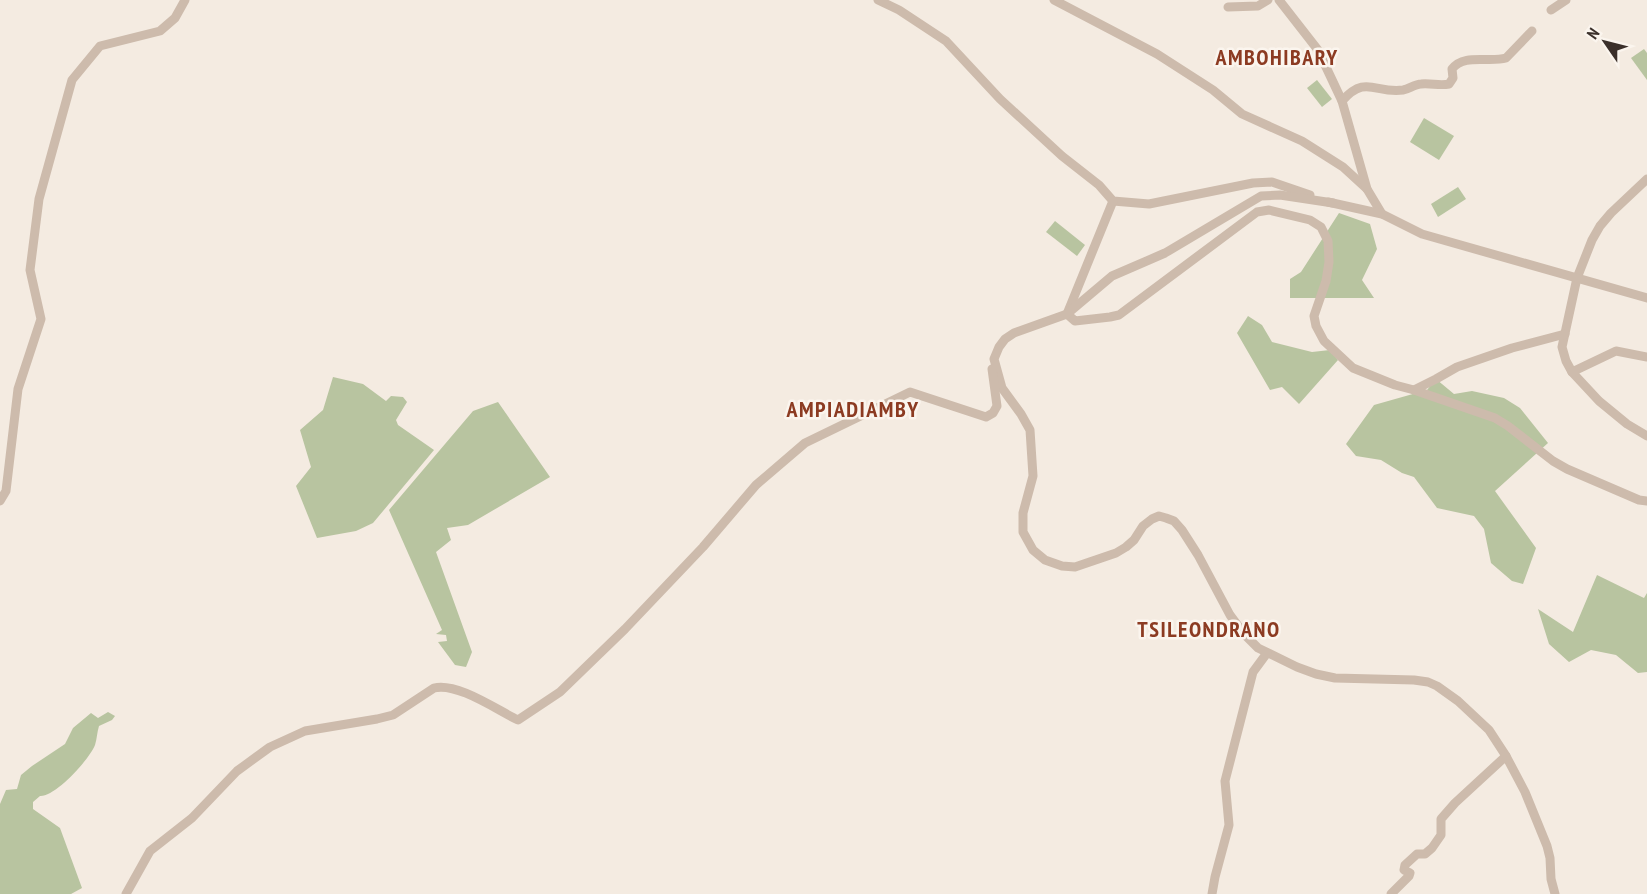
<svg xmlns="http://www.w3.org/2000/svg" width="1647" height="894" font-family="'PT Sans Narrow',sans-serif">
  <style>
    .green { fill: #b8c4a0 }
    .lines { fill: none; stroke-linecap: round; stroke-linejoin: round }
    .minor { stroke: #cdbbac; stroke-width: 9 }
    .labels { text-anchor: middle; stroke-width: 5; stroke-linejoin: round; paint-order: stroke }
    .district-label { font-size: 22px; font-weight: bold; letter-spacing: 1.5px; fill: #8c3b22; stroke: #fbf5ee }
  </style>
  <rect width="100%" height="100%" fill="#f4ebe1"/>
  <g class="green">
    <polygon points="1644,49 1647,53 1647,80 1631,58"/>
    <polygon points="1317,80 1332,99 1322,107 1307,88"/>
    <polygon points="1424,118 1454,136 1439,160 1410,142"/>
    <polygon points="1458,187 1466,199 1438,217 1431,204"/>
    <polygon points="1339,213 1370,224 1377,249 1362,280 1374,298 1290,298 1290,279 1301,272"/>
    <polygon points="1055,221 1085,245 1077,256 1046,232"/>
    <polygon points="1248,316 1262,325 1272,342 1312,352 1330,350 1338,360 1299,404 1282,387 1270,390 1237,333"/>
    <polygon points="333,377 363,384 386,401 391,396 403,397 407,402 396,420 398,425 434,450 373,523 356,531 317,538 296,486 311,467 300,430 323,410"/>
    <polygon points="1436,379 1454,394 1472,391 1504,398 1520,408 1548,443 1495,491 1536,548 1523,584 1512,581 1491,563 1484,529 1474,516 1437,508 1414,477 1402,473 1381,460 1356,456 1346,444 1374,405 1427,390"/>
    <polygon points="498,402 550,477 468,525 447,528 451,540 436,552 472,652 466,667 455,665 438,642 447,641 446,635 436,634 442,630 389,510 473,411"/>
    <polygon points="1597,575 1644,598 1647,593 1647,672 1638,673 1616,655 1591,650 1569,662 1549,644 1538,609 1573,632"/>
    <path d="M108 712 115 716 112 720 99 726C97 732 97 739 95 745 89 760 55 797 40 796L33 802V809L60 828 82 888 71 894H0V804L6 790 17 789 21 775 32 766 65 744 73 728 91 713 98 718Z"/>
  </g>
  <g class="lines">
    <g class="minor">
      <polyline points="878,0 899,10 946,41 1000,99 1062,156 1099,185 1113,201 1149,204 1253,183 1272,182 1310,195"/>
      <polyline points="1054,0 1157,54 1213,90 1242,114 1302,141 1343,167 1367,189"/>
      <polyline points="1279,0 1318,50 1342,101 1367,189 1382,214"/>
      <polyline points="1228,7 1258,6 1268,0"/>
      <polyline points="1551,10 1566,0"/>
      <path d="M1342 101C1366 74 1375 94 1403 90 1409 89 1415 84 1421 84 1431 83 1440 86 1449 84L1453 78 1452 69C1464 53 1489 63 1506 58L1532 31"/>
      <polyline points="1647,179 1611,213 1600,226 1592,240 1577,278 1562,347 1566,361 1572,372 1599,401 1627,424 1647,436"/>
      <polyline points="1113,201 1067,314 1075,321 1110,317 1119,315 1257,212 1269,210 1310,220 1321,227 1328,241 1329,262 1326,281 1314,316 1316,326 1324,341 1353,368 1395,385 1414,390 1495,418 1508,426 1553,461 1567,469 1639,500 1647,501"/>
      <polyline points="1328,202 1382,214 1422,234 1647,298"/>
      <polyline points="1333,203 1280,195 1261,196 1165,253 1112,276 1067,314 1014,333 1005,339 999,347 994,359 1002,388 1021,414 1030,430 1033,476 1023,513 1023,532 1033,550 1045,560 1062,566 1075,567 1116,553 1126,547 1134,540 1143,526 1152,519 1159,516 1166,518 1174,521 1182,530 1198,555 1230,615 1244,634 1258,648 1297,667 1316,674 1335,678 1414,680 1428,682 1437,686 1458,701 1489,730 1506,756 1525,792 1547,846 1550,858 1551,879 1555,894"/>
      <polyline points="1572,372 1616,351 1647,357"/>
      <polyline points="1414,390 1436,379 1457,367 1512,348 1565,334"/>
      <polyline points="0,501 6,491 18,389 41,319 30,270 39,199 72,80 100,46 160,31 175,18 185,0"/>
      <path d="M126 894 150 851 192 818 237 771 270 747 305 731 377 719 393 715 434 688C457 682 497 710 518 720L560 692 625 629 703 547 756 485 805 443 910 392 986 417 993 413 997 406 992 369"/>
      <polyline points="1212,894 1215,877 1229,825 1225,781 1253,672 1267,653"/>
      <polyline points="1391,894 1409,876 1410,873 1404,870 1405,865 1417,854 1425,854 1432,848 1441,835 1441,819 1455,803 1506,756"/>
    </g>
  </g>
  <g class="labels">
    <g class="district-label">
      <text x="1277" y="65">AMBOHIBARY</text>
      <text x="853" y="417">AMPIADIAMBY</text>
      <text x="1209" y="637">TSILEONDRANO</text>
    </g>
  </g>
  <g transform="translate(1605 42) rotate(305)" stroke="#fbf5ee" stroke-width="4.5" paint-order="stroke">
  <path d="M0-4.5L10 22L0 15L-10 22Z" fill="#3b302b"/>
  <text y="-9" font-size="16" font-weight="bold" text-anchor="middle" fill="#3b302b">N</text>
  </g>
</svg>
